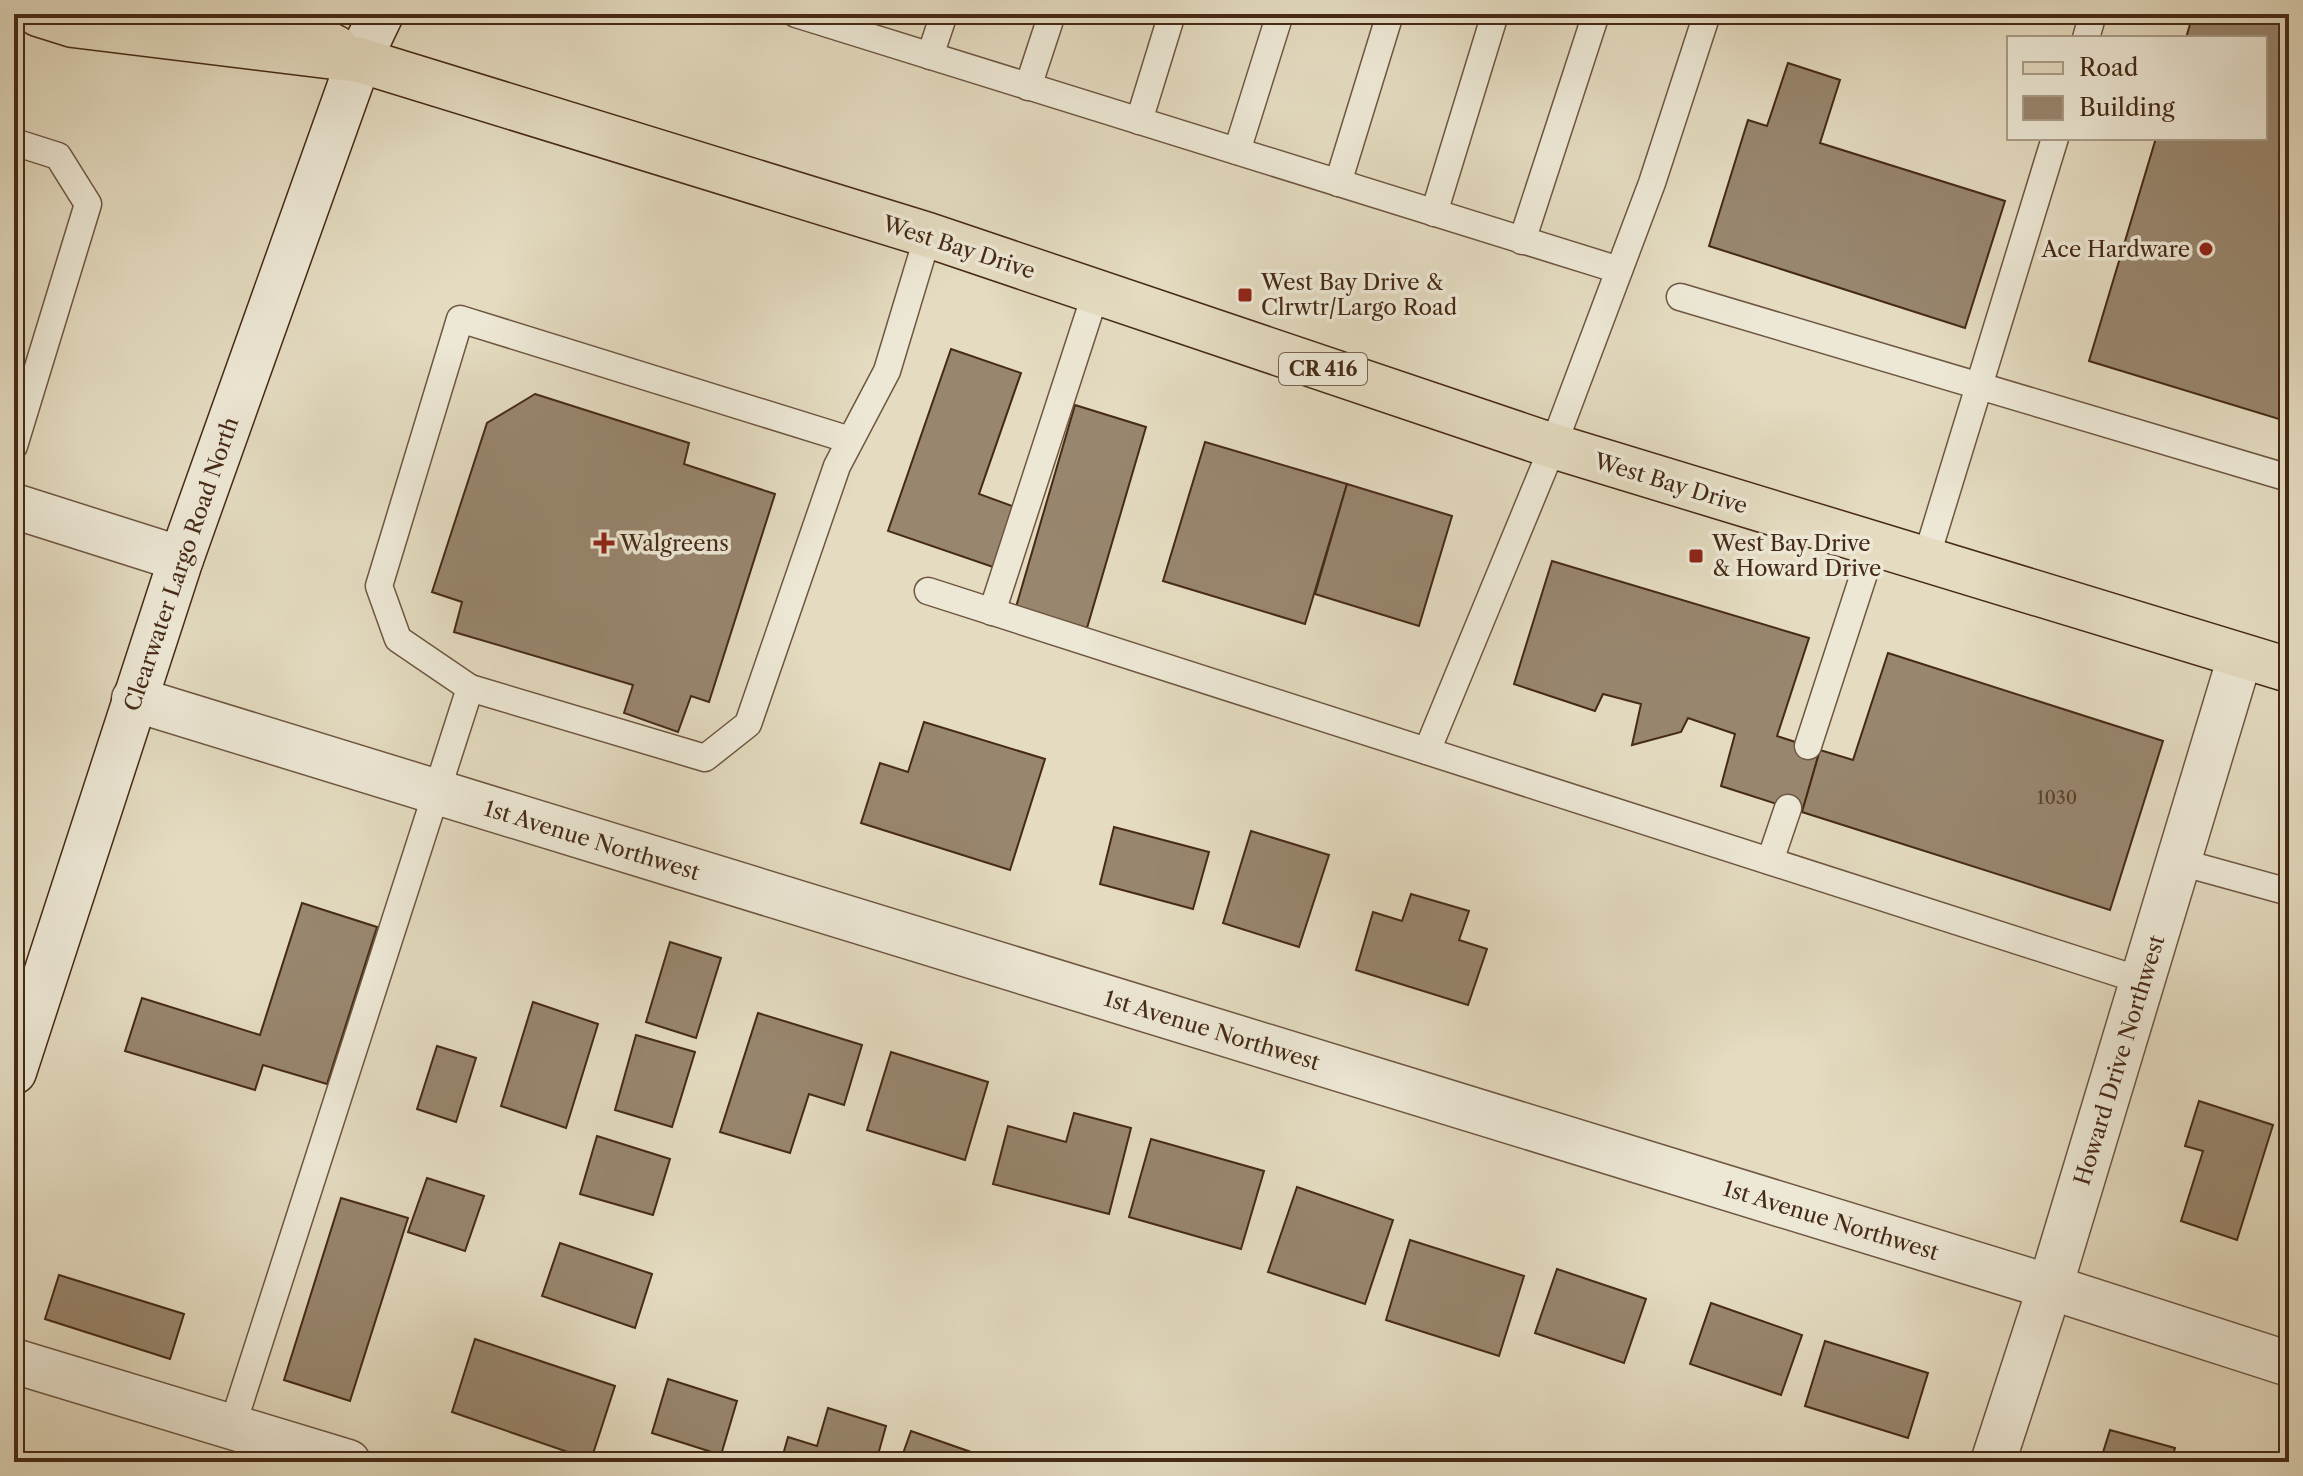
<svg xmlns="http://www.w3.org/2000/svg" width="2303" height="1476" font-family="'Libre Caslon Text',serif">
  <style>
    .building { fill: #98866e; stroke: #462a15; stroke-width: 2 }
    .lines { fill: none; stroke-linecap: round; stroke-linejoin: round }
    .service-casing { stroke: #6e5640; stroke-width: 29 }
    .minor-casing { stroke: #6e5640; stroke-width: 47 }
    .secondary-casing { stroke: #462a15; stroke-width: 47 }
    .primary-casing { stroke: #462a15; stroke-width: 47 }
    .service { stroke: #ede8d6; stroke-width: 26 }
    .minor { stroke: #ede8d6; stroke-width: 44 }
    .secondary { stroke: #ede8d6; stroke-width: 44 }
    .primary { stroke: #e4dbc0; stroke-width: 44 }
    .poi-dot { fill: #8f2418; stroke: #ede8d6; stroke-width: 3 }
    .labels { text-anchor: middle; stroke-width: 7; stroke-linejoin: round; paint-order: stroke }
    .number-label { font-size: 18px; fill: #5a412b }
    .shield { fill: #ede8d6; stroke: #78634f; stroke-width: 2 }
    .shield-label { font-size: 20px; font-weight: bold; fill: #462a15 }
    .street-label { font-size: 22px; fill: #462a15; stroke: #ede8d6 }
    .poi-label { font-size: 22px; fill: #462a15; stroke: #ede8d6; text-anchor: start }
  </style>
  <rect width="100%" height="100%" fill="#e4dbc0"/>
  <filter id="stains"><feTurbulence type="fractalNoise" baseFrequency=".0025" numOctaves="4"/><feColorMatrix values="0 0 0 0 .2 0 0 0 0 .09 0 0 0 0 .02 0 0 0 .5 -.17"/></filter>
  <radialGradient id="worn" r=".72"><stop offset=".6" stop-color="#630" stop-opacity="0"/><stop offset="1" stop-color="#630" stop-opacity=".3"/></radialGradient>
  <g class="building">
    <polygon points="2193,14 2289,14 2289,422 2089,361 2156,138 2265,138 2265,38 2186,38"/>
    <polygon points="1788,63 1840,80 1820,143 2005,201 1965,328 1709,246 1748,120 1767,126"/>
    <polygon points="951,349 1021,373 979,494 1015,507 993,567 888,531"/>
    <polygon points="535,394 689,443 684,464 775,494 709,702 691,696 678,732 624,713 633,685 454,632 462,602 432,592 487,423"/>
    <polygon points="1075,405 1146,427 1087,628 1016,607"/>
    <polygon points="1205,442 1347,484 1305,624 1163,581"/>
    <polygon points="1347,484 1452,516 1419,626 1315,594"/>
    <polygon points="1552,561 1809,638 1777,736 1820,750 1802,812 1721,786 1735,734 1688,718 1681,732 1632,745 1641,704 1603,694 1595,711 1514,684"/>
    <polygon points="1888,653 2163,741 2110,910 1802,812 1820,750 1853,760"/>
    <polygon points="924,722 1045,759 1010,870 861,823 880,763 908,772"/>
    <polygon points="1114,827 1209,852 1193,909 1100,884"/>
    <polygon points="1251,831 1329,855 1299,947 1223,923"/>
    <polygon points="1411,894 1469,911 1459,940 1487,949 1468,1005 1356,970 1373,912 1402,921"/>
    <polygon points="302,903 377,927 327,1084 263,1065 255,1090 125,1051 142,998 260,1035"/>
    <polygon points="670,942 721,958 696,1038 646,1022"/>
    <polygon points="533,1002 598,1024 566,1128 501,1106"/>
    <polygon points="758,1013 862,1045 844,1105 809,1094 790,1153 720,1132"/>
    <polygon points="636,1035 695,1052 672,1127 615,1110"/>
    <polygon points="437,1046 476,1058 456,1122 417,1109"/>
    <polygon points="891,1052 988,1082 965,1160 867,1130"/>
    <polygon points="2199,1101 2273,1125 2237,1240 2181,1221 2203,1151 2185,1146"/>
    <polygon points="1074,1113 1131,1128 1109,1214 993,1184 1008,1126 1066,1142"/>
    <polygon points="597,1136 670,1159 653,1215 580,1194"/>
    <polygon points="1151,1139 1264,1171 1241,1249 1129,1217"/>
    <polygon points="427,1178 484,1196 465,1251 408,1232"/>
    <polygon points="1297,1187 1393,1220 1365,1304 1268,1272"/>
    <polygon points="341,1198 408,1218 350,1401 284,1380"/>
    <polygon points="1410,1240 1524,1276 1499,1356 1386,1320"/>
    <polygon points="560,1243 652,1274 635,1328 542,1296"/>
    <polygon points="1557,1269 1646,1299 1624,1363 1535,1333"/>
    <polygon points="59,1275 184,1314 170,1359 45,1319"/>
    <polygon points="1711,1303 1802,1335 1781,1395 1690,1364"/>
    <polygon points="475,1339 615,1386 591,1460 452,1412"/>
    <polygon points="1825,1341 1928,1373 1908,1438 1805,1406"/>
    <polygon points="668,1379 737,1401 721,1455 652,1433"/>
    <polygon points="828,1408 886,1426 876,1462 781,1462 788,1437 817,1446"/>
    <polygon points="2110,1430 2175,1448 2171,1462 2100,1462"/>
    <polygon points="911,1431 971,1452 968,1462 900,1462"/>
  </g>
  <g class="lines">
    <defs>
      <g id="service">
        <polyline points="796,14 1619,270"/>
        <polyline points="2086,38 2093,14"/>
        <polyline points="930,56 944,14"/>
        <polyline points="1028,87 1052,14"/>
        <polyline points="1139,121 1172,14"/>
        <polyline points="14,142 58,156 88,204 14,446"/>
        <polyline points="1237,151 1280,14"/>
        <polyline points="1338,183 1390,14"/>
        <polyline points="1434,213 1495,14"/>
        <polyline points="1522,241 1596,14"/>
        <polyline points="1680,297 2289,478"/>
        <polyline points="1925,562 2055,138"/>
        <polyline points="928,591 2143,981"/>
        <polyline points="992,612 1096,292"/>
        <polyline points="470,688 398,639 379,586 460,319 850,440"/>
        <polyline points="1808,746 1873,546"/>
        <polyline points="1427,751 1553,446 1652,183 1707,14"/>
        <polyline points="1770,861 1788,808"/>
        <polyline points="2180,862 2289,892"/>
        <polyline points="232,1427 470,688 705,758 748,724 837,466 887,371 928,235"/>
      </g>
      <g id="minor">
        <polyline points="14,506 181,559"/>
        <polyline points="134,699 2050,1287 2289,1364"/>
        <polyline points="14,1361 348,1462"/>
        <polyline points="1993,1462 2050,1287 2240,657"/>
      </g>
      <polyline id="secondary" points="14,1072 181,559 359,60 381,14"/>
      <g id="primary">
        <polyline points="38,14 73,25 359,60 928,235 1553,446 2289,670"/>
        <polyline points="271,14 336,48"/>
      </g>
    </defs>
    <use href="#service" class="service-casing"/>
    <use href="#minor" class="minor-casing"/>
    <use href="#secondary" class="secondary-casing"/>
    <use href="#primary" class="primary-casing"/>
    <use href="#service" class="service"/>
    <use href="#minor" class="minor"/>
    <use href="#secondary" class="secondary"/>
    <use href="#primary" class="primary"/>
  </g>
  <g class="poi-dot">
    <circle cx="2206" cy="249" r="8"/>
    <rect x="1237" y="287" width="16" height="16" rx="4"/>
    <path d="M600 531h8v8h8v8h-8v8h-8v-8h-8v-8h8z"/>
    <rect x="1688" y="548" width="16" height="16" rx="4"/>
  </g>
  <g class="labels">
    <g class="number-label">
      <text x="2057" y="804">1030</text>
    </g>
    <rect class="shield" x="1279" y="353" width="88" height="32" rx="6"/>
    <g class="shield-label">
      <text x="1323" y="376">CR 416</text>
    </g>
    <g class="street-label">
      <text transform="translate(959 247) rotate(18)" y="8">West Bay Drive</text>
      <text transform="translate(1671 483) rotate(17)" y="8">West Bay Drive</text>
      <text transform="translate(181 564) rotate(-71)" y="8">Clearwater Largo Road North</text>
      <text transform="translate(592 840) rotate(17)" y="8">1st Avenue Northwest</text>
      <text transform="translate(1212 1030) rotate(17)" y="8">1st Avenue Northwest</text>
      <text transform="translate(2119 1060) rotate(-73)" y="8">Howard Drive Northwest</text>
      <text transform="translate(1831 1220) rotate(17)" y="8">1st Avenue Northwest</text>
    </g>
    <g class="poi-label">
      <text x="2190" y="257" text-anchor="end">Ace Hardware</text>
      <text x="1261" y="290">West Bay Drive &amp;<tspan x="1261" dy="25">Clrwtr/Largo Road</tspan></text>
      <text x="620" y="551">Walgreens</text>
      <text x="1712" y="551">West Bay Drive<tspan x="1712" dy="25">&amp; Howard Drive</tspan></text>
    </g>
  </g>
  <rect width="2303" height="1476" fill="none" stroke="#e4dbc0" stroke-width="48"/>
  <rect x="16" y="16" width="2271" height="1444" fill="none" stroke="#462a15" stroke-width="4"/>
  <rect x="24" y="24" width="2255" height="1428" fill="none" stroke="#462a15" stroke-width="2"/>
  <rect x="2007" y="36" width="260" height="104" fill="#ede8d6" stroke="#aa9c89" stroke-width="2"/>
  <rect x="2023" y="62" width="40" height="12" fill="#e4dbc0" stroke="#aa9c89" stroke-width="2"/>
  <text x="2079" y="76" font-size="24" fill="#462a15">Road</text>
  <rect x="2023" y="96" width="40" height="24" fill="#98866e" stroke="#aa9c89" stroke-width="2"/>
  <text x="2079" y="116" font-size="24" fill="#462a15">Building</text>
  <rect width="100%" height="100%" filter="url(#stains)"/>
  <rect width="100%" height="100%" fill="url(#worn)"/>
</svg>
